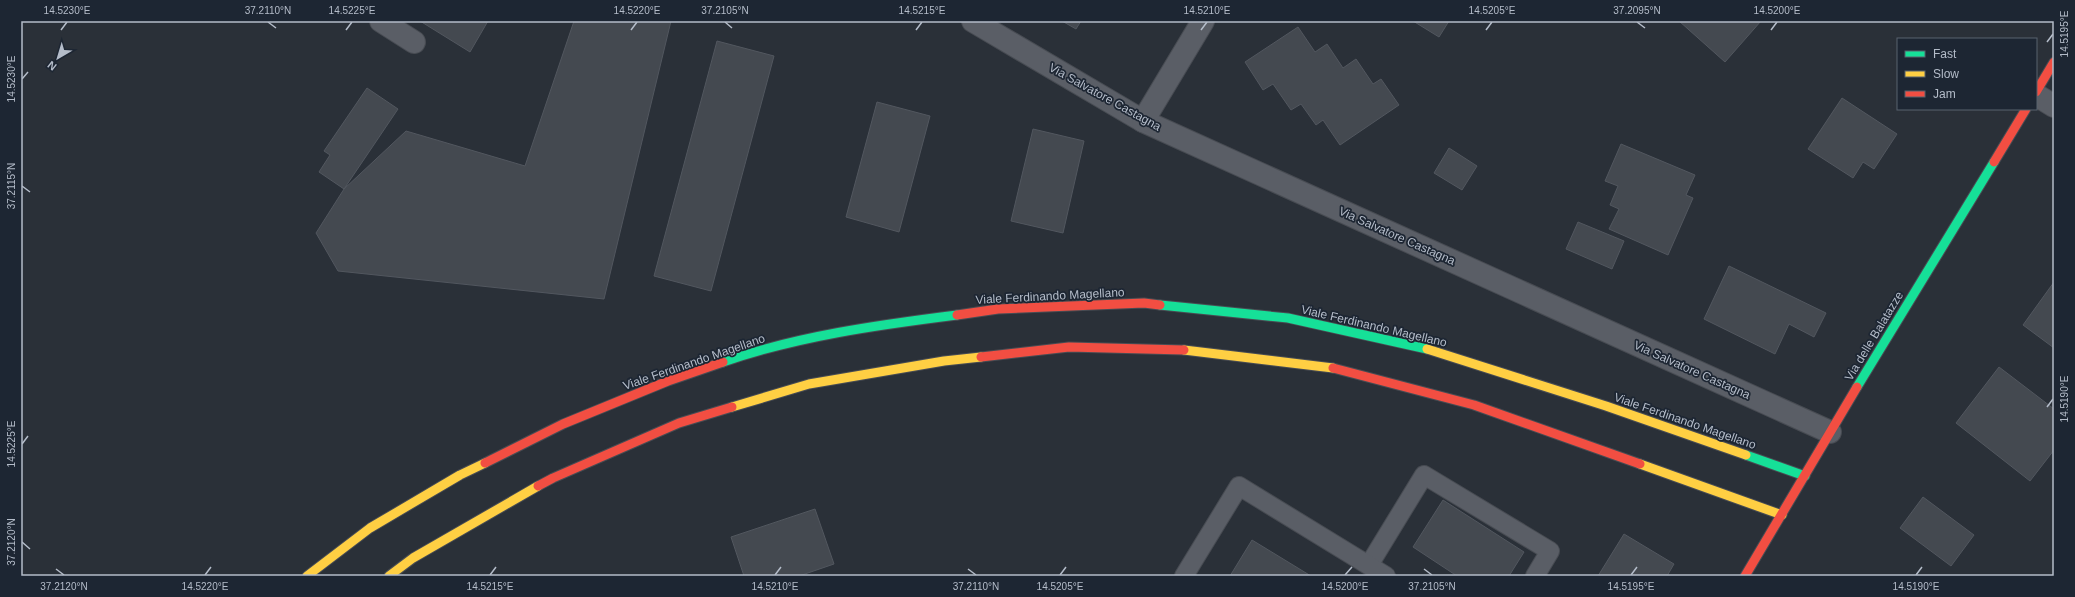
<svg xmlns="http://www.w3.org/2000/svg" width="2075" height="597" font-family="Arial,sans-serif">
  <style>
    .building { fill: #444950; stroke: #52575f }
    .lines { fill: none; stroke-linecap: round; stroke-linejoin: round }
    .lane-casing { stroke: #484c53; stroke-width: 20 }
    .street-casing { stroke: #484c53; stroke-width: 24 }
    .fast-casing { stroke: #484c53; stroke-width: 11 }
    .slow-casing { stroke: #484c53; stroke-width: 11 }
    .jam-casing { stroke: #484c53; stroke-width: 11 }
    .lane { stroke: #5a5e66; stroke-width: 18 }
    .street { stroke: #5a5e66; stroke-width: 22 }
    .fast { stroke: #16e098; stroke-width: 9 }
    .slow { stroke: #ffcf43; stroke-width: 9 }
    .jam { stroke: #f24e42; stroke-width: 9 }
    .ticks { fill: none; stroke: #b4bcc9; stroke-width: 1.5 }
    .labels { text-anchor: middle; stroke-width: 3.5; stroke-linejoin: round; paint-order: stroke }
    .street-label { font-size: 12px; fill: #b4bcc9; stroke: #1d2633 }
    .neatline { fill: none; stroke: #b4bcc9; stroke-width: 1.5 }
    .ticks-label { font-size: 10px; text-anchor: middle; fill: #b4bcc9 }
  </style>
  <rect width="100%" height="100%" fill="#2a3038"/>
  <g class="building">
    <polygon points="420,21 488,21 470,52"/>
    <polygon points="574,21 671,21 604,299 338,271 316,233 344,189 406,131 525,166"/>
    <polygon points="1062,21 1081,21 1076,29"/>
    <polygon points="1413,21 1449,21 1439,37"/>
    <polygon points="1679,21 1761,21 1725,62"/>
    <polygon points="1298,27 1315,52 1327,44 1343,68 1356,59 1373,84 1381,79 1399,105 1340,145 1323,120 1316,125 1301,104 1291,110 1273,84 1263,90 1245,62"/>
    <polygon points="717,41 774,56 711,291 654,276"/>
    <polygon points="367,88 398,109 344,189 319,172 330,155 324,151"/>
    <polygon points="1842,98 1897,134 1874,169 1863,162 1853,178 1808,149"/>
    <polygon points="877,102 930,116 899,232 846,217"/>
    <polygon points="1033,129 1084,141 1063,233 1011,221"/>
    <polygon points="1621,144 1695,175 1686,195 1693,198 1668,255 1609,229 1619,209 1610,205 1618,186 1605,181"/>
    <polygon points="1449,148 1477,166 1462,190 1434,173"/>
    <polygon points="1578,222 1624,241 1612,269 1566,249"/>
    <polygon points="1729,266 1826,313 1814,337 1789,324 1775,354 1704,319"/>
    <polygon points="2054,282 2054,348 2023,325"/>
    <polygon points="1999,367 2054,409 2054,450 2030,481 1956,423"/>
    <polygon points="1923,497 1974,535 1951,566 1900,528"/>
    <polygon points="1443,500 1524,552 1509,576 1457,576 1413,547"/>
    <polygon points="815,509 834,564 799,576 744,576 731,537"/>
    <polygon points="1624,534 1674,564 1667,576 1598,576"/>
    <polygon points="1252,540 1311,576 1230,576"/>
  </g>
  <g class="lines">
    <defs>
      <g id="lane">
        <polyline points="1369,565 1424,475 1550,551 1535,576"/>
        <polyline points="1184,576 1239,486 1386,576"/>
      </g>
      <g id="street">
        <polyline points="381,21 414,42"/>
        <polyline points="973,21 1143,121 1830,432"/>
        <polyline points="2036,95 2054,106"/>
        <polyline points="1143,121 1203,21"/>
      </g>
      <g id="fast">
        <polyline points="1160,305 1288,318 1427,349"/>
        <path d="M723 362C798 336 878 325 957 315"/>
        <polyline points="1857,387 1994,162"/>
        <polyline points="1746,455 1805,476"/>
      </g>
      <g id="slow">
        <polyline points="1427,349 1606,406 1746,455"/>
        <polyline points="1184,350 1333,368"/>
        <polyline points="732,407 809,384 944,361 981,357"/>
        <polyline points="1640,464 1782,515"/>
        <polyline points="307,576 370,528 460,475 485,463"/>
        <polyline points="389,576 413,558 538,486"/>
      </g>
      <g id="jam">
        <polyline points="2036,92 2054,62"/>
        <polyline points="1994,162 2026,109"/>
        <polyline points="957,315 998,309 1144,303 1160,305"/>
        <polyline points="981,357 1069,347 1184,350"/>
        <polyline points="1333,368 1474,405 1640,464"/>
        <polyline points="485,463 563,424 668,381 723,362"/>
        <polyline points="538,486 553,478 679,423 732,407"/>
        <polyline points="1745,576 1857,387"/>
      </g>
    </defs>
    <use href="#lane" class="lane-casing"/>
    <use href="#street" class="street-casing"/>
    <use href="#fast" class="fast-casing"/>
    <use href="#slow" class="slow-casing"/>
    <use href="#jam" class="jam-casing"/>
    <use href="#lane" class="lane"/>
    <use href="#street" class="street"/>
    <use href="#fast" class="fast"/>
    <use href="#slow" class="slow"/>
    <use href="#jam" class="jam"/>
  </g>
  <path class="ticks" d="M268 22 276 28M725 22 732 28M1637 22 1645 28M61 30 67 22M346 30 352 22M631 30 637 22M916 30 922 22M1201 30 1207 22M1486 30 1492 22M1771 30 1777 22M2047 42 2053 34M22 79 28 72M22 186 30 192M2047 407 2053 399M22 444 28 436M22 542 30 549M56 569 64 575M968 569 976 575M1424 569 1432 575M205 575 211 567M490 575 496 567M775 575 781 567M1060 575 1066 567M1345 575 1352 567M1631 575 1637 567M1916 575 1922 567"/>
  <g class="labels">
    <g class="street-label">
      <text transform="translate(1105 97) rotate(29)" y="4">Via Salvatore Castagna</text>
      <text transform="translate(1397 236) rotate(24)" y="4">Via Salvatore Castagna</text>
      <text transform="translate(1050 296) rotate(-3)" y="4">Viale Ferdinando Magellano</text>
      <text transform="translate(1374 326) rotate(13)" y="4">Viale Ferdinando Magellano</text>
      <text transform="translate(1874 336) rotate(-59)" y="4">Via delle Balatazze</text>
      <text transform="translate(694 362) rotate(-19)" y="4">Viale Ferdinando Magellano</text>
      <text transform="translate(1692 370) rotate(24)" y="4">Via Salvatore Castagna</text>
      <text transform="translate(1685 421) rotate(19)" y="4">Viale Ferdinando Magellano</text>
    </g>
  </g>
  <rect width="2075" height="597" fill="none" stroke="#1d2633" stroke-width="44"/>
  <rect x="1897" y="38" width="140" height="72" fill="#1d2633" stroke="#59626f"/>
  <rect x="1905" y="51" width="20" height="6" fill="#16e098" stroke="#59626f"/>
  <text x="1933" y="58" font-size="12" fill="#b4bcc9">Fast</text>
  <rect x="1905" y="71" width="20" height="6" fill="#ffcf43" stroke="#59626f"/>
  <text x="1933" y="78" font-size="12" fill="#b4bcc9">Slow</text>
  <rect x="1905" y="91" width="20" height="6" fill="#f24e42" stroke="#59626f"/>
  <text x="1933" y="98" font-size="12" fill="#b4bcc9">Jam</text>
  <g transform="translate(58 58) rotate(218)" stroke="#1d2633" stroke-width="3" paint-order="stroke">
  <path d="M0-3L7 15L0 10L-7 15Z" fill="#b4bcc9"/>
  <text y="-6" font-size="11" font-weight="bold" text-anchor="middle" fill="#b4bcc9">N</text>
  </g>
  <rect x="22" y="22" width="2031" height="553" class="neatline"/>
  <g class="ticks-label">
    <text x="67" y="14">14.5230°E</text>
    <text x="268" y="14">37.2110°N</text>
    <text x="352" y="14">14.5225°E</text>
    <text x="637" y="14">14.5220°E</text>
    <text x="725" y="14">37.2105°N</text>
    <text x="922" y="14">14.5215°E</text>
    <text x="1207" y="14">14.5210°E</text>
    <text x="1492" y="14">14.5205°E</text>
    <text x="1637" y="14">37.2095°N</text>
    <text x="1777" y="14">14.5200°E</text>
    <text transform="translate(2064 34) rotate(-90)" y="4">14.5195°E</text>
    <text transform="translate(11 79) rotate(-90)" y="4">14.5230°E</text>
    <text transform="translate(11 186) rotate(-90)" y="4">37.2115°N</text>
    <text transform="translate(2064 399) rotate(-90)" y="4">14.5190°E</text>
    <text transform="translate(11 444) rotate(-90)" y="4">14.5225°E</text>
    <text transform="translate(11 542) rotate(-90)" y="4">37.2120°N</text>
    <text x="64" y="590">37.2120°N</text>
    <text x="205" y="590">14.5220°E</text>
    <text x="490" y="590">14.5215°E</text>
    <text x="775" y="590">14.5210°E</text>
    <text x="976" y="590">37.2110°N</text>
    <text x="1060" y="590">14.5205°E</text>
    <text x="1345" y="590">14.5200°E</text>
    <text x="1432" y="590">37.2105°N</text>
    <text x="1631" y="590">14.5195°E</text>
    <text x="1916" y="590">14.5190°E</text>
  </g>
</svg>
